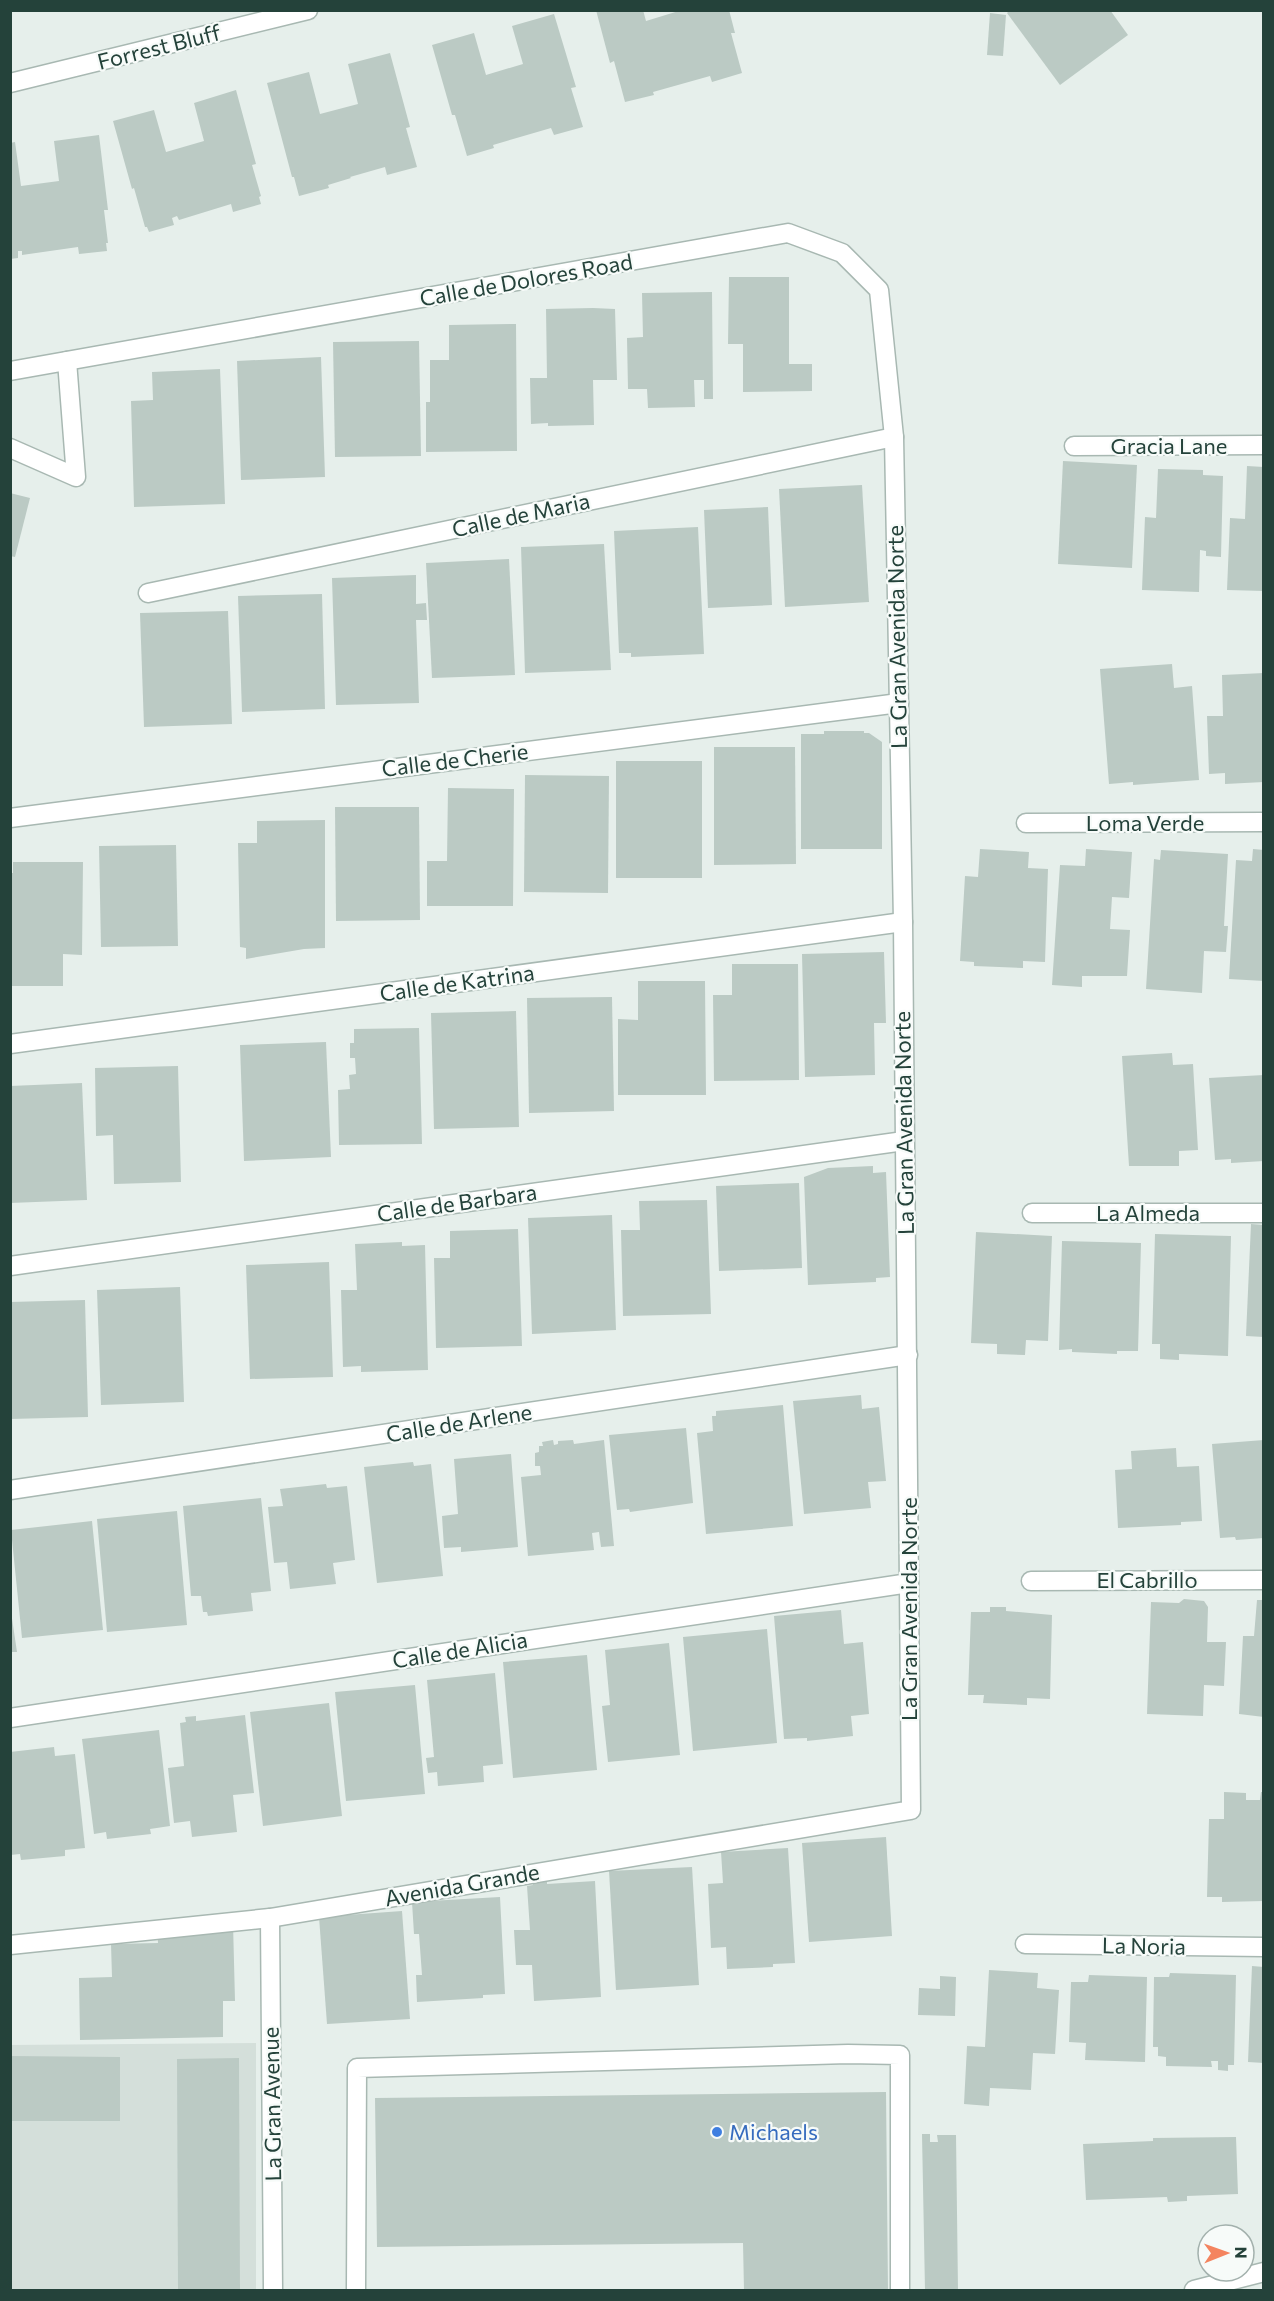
<svg xmlns="http://www.w3.org/2000/svg" width="1274" height="2301" font-family="Commissioner,sans-serif">
  <style>
    .built { fill: #d4dfda }
    .building { fill: #bbcac4 }
    .lines { fill: none; stroke-linecap: round; stroke-linejoin: round }
    .minor-casing { stroke: #a8b8b2; stroke-width: 21 }
    .minor { stroke: #fff; stroke-width: 18 }
    .shop-dot { fill: #3f7fe0; stroke: #f7fbf9; stroke-width: 2 }
    .labels { text-anchor: middle; stroke-width: 4.5; stroke-linejoin: round; paint-order: stroke }
    .street-label { font-size: 22px; fill: #24423a; stroke: #f7fbf9 }
    .shop-label { font-size: 22px; fill: #366cbe; stroke: #f7fbf9; text-anchor: start }
  </style>
  <rect width="100%" height="100%" fill="#e6efeb"/>
  <polygon class="built" points="256,2043 256,2290 11,2290 10,2045"/>
  <g class="building">
    <polygon points="596,10 643,10 646,21 682,10 729,10 735,33 731,33 742,73 712,82 710,76 653,92 654,95 625,102 614,61 610,63"/>
    <polygon points="1010,10 1110,10 1128,35 1060,85 1007,13"/>
    <polygon points="990,13 1006,15 1003,56 987,55"/>
    <polygon points="554,14 576,87 571,88 583,127 554,135 551,128 493,145 494,148 467,156 455,115 452,115 432,45 474,33 486,75 523,64 512,26"/>
    <polygon points="390,53 410,127 406,128 417,167 387,175 385,167 350,177 351,178 328,185 329,188 299,196 294,177 292,177 267,83 309,72 320,114 358,104 348,64"/>
    <polygon points="236,90 256,164 252,165 261,196 259,197 261,204 233,212 231,204 179,220 177,216 172,218 174,225 149,232 147,227 145,227 134,188 132,189 113,121 154,110 166,152 204,141 194,103"/>
    <polygon points="99,135 108,210 104,210 108,243 106,243 107,251 79,254 78,247 22,255 22,251 18,251 18,258 10,259 10,143 15,142 21,186 59,181 54,141"/>
    <polygon points="729,277 789,277 789,364 812,364 812,391 743,392 743,344 728,344"/>
    <polygon points="712,292 713,399 704,399 704,380 694,380 695,407 648,408 647,389 628,389 627,338 643,337 642,293"/>
    <polygon points="593,308 615,309 617,380 593,380 594,425 548,426 548,423 531,424 530,378 547,378 546,309"/>
    <polygon points="516,324 517,451 426,452 426,402 430,402 430,360 449,360 449,325"/>
    <polygon points="419,341 421,456 335,457 333,342"/>
    <polygon points="321,357 325,477 241,480 237,361"/>
    <polygon points="220,369 225,504 134,507 131,401 153,400 152,372"/>
    <polygon points="1063,461 1137,465 1132,568 1058,564"/>
    <polygon points="1247,466 1264,467 1264,591 1227,590 1230,518 1245,519"/>
    <polygon points="1158,469 1203,470 1203,475 1223,476 1221,557 1206,556 1206,551 1200,550 1199,592 1142,590 1145,517 1156,518"/>
    <polygon points="862,485 869,602 785,607 779,489"/>
    <polygon points="10,493 30,498 15,557 10,556"/>
    <polygon points="768,507 772,605 708,608 704,510"/>
    <polygon points="698,527 704,654 631,657 631,653 619,653 614,531"/>
    <polygon points="604,544 611,670 525,673 521,547"/>
    <polygon points="509,559 515,675 432,678 426,563"/>
    <polygon points="416,575 416,604 426,603 427,620 416,620 419,703 336,705 332,578"/>
    <polygon points="322,594 325,709 242,712 238,596"/>
    <polygon points="228,611 232,724 144,727 140,613"/>
    <polygon points="1172,664 1174,688 1192,686 1199,780 1133,785 1133,782 1109,784 1100,669"/>
    <polygon points="1264,673 1264,782 1225,784 1225,773 1209,774 1207,716 1223,716 1222,675"/>
    <polygon points="824,731 864,731 864,733 869,733 882,742 882,849 801,849 801,734 824,734"/>
    <polygon points="714,747 795,747 796,864 714,865"/>
    <rect x="616" y="761" width="86" height="117"/>
    <polygon points="525,775 609,776 608,893 524,892"/>
    <polygon points="448,788 514,789 513,906 427,906 427,861 447,861"/>
    <polygon points="335,807 419,807 420,920 336,921"/>
    <polygon points="325,820 325,948 304,949 246,959 246,948 240,947 238,843 257,843 257,821"/>
    <polygon points="176,845 178,946 101,947 99,846"/>
    <polygon points="980,849 1029,852 1028,868 1048,869 1045,962 1023,961 1023,968 974,966 974,962 960,961 965,876 978,877"/>
    <polygon points="1086,849 1132,852 1129,898 1112,897 1110,929 1130,930 1127,976 1082,976 1082,987 1052,985 1060,865 1085,866"/>
    <polygon points="1253,849 1264,850 1264,981 1229,979 1236,860 1252,861"/>
    <polygon points="1161,850 1228,854 1224,926 1228,926 1226,952 1204,951 1202,993 1146,989 1154,859 1160,860"/>
    <polygon points="13,862 83,862 82,955 63,954 63,986 10,986 10,873 13,873"/>
    <polygon points="884,952 886,1023 874,1023 875,1075 805,1077 802,954"/>
    <polygon points="732,964 798,964 799,1080 714,1081 713,995 732,995"/>
    <polygon points="638,981 705,981 706,1095 618,1095 618,1019 638,1020"/>
    <polygon points="612,997 614,1111 529,1113 527,998"/>
    <polygon points="516,1011 519,1127 434,1129 431,1013"/>
    <polygon points="419,1028 422,1144 339,1145 338,1090 350,1089 349,1075 356,1074 355,1058 350,1058 350,1043 354,1043 354,1029"/>
    <polygon points="326,1042 331,1157 244,1161 240,1045"/>
    <polygon points="1172,1053 1173,1065 1193,1064 1198,1150 1179,1151 1179,1166 1129,1166 1122,1056"/>
    <polygon points="178,1066 181,1182 114,1184 113,1135 96,1136 95,1068"/>
    <polygon points="1264,1075 1264,1161 1231,1163 1231,1159 1215,1160 1209,1078"/>
    <polygon points="82,1083 87,1200 10,1203 10,1086"/>
    <polygon points="873,1166 873,1173 886,1172 890,1277 876,1278 876,1282 808,1285 804,1177 828,1168"/>
    <polygon points="799,1183 802,1268 719,1271 716,1186"/>
    <polygon points="707,1200 711,1314 623,1316 621,1230 640,1230 639,1201"/>
    <polygon points="612,1215 616,1330 532,1334 528,1218"/>
    <polygon points="1251,1224 1264,1225 1264,1337 1246,1336"/>
    <polygon points="518,1229 522,1346 436,1348 434,1258 450,1258 450,1231"/>
    <polygon points="976,1232 1052,1236 1048,1341 1026,1340 1025,1355 997,1354 997,1344 971,1343"/>
    <polygon points="1155,1234 1231,1236 1228,1356 1179,1354 1179,1360 1160,1359 1160,1344 1152,1344"/>
    <polygon points="1062,1241 1141,1243 1138,1351 1117,1351 1117,1354 1072,1352 1072,1349 1059,1350"/>
    <polygon points="402,1242 402,1246 425,1245 428,1370 361,1372 361,1366 343,1367 341,1290 357,1290 355,1244"/>
    <polygon points="329,1262 333,1377 250,1379 246,1265"/>
    <polygon points="180,1287 184,1402 101,1405 97,1290"/>
    <polygon points="85,1300 88,1417 10,1419 10,1302"/>
    <polygon points="861,1395 862,1409 879,1407 886,1481 868,1482 871,1508 804,1514 793,1401"/>
    <polygon points="783,1405 793,1526 706,1534 697,1433 713,1431 712,1416 716,1416 716,1411"/>
    <polygon points="686,1428 693,1503 630,1512 629,1509 617,1510 609,1435"/>
    <polygon points="553,1440 554,1445 558,1444 558,1441 573,1440 574,1444 604,1440 614,1546 601,1547 599,1532 592,1533 594,1550 528,1556 521,1477 541,1475 540,1466 535,1466 535,1453 539,1452 539,1446 543,1446 542,1442"/>
    <polygon points="1264,1440 1264,1538 1236,1540 1235,1537 1220,1538 1212,1444"/>
    <polygon points="1176,1448 1177,1467 1199,1466 1202,1521 1181,1522 1181,1525 1118,1528 1115,1470 1132,1469 1131,1451"/>
    <polygon points="511,1454 518,1547 461,1552 461,1547 444,1548 442,1516 458,1514 454,1459"/>
    <polygon points="413,1462 414,1466 431,1464 443,1576 377,1583 364,1467"/>
    <polygon points="326,1484 327,1488 347,1486 355,1560 333,1563 336,1584 290,1589 287,1562 274,1563 268,1507 283,1506 280,1489"/>
    <polygon points="261,1498 271,1591 251,1593 253,1611 208,1616 207,1612 203,1612 201,1596 191,1596 183,1506"/>
    <polygon points="177,1511 187,1625 107,1632 97,1519"/>
    <polygon points="92,1521 103,1630 22,1638 11,1530"/>
    <polygon points="1184,1599 1204,1601 1208,1607 1207,1642 1226,1642 1224,1686 1204,1685 1203,1716 1147,1714 1151,1602 1179,1603"/>
    <polygon points="1257,1600 1264,1600 1264,1717 1239,1714 1243,1636 1254,1636"/>
    <polygon points="10,1605 17,1652 10,1652"/>
    <polygon points="990,1607 1006,1607 1006,1611 1052,1615 1050,1699 1027,1698 1027,1705 983,1703 984,1695 968,1695 971,1612 990,1612"/>
    <polygon points="841,1610 844,1644 863,1642 869,1714 851,1716 853,1736 807,1741 807,1738 784,1739 774,1616"/>
    <polygon points="767,1629 777,1743 693,1751 683,1637"/>
    <polygon points="669,1643 680,1755 608,1762 602,1706 610,1705 605,1650"/>
    <polygon points="587,1655 597,1770 513,1778 503,1662"/>
    <polygon points="495,1673 503,1764 483,1766 484,1782 438,1786 437,1772 428,1773 426,1758 434,1757 427,1680"/>
    <polygon points="415,1685 425,1794 346,1801 335,1692"/>
    <polygon points="329,1703 342,1816 263,1826 250,1712"/>
    <polygon points="245,1715 254,1793 233,1795 237,1832 192,1837 190,1821 174,1823 168,1768 184,1766 180,1723 186,1722 185,1717 196,1716 196,1721"/>
    <polygon points="159,1730 170,1826 150,1829 151,1834 107,1839 106,1832 94,1834 82,1739"/>
    <polygon points="54,1747 55,1756 75,1754 85,1848 65,1850 65,1856 21,1860 20,1854 10,1855 10,1752"/>
    <polygon points="1224,1792 1246,1793 1246,1800 1260,1800 1261,1792 1264,1792 1264,1901 1222,1902 1222,1897 1207,1897 1209,1819 1224,1819"/>
    <polygon points="886,1837 892,1936 809,1942 802,1843"/>
    <polygon points="788,1848 795,1963 773,1964 773,1967 727,1969 726,1947 711,1948 708,1884 723,1883 721,1852"/>
    <polygon points="692,1867 699,1985 616,1990 609,1871"/>
    <polygon points="532,1881 547,1881 547,1884 595,1881 601,1997 534,2001 532,1965 516,1965 514,1930 530,1930 527,1886 533,1885"/>
    <polygon points="500,1897 505,1994 483,1995 483,1998 417,2002 416,1975 422,1975 419,1934 414,1934 412,1902"/>
    <polygon points="402,1911 410,2019 327,2024 319,1917"/>
    <polygon points="233,1923 235,2001 223,2001 223,2037 80,2040 79,1978 112,1977 111,1944 158,1943 157,1925"/>
    <polygon points="1252,1966 1264,1967 1264,2063 1248,2062"/>
    <polygon points="989,1970 1038,1973 1037,1988 1059,1990 1055,2054 1033,2053 1031,2090 990,2088 989,2106 964,2104 967,2046 985,2047"/>
    <polygon points="1170,1973 1236,1975 1234,2065 1228,2065 1228,2071 1218,2070 1218,2061 1211,2061 1212,2067 1166,2066 1166,2057 1158,2056 1158,2047 1153,2047 1154,1977 1169,1977"/>
    <polygon points="1089,1975 1147,1977 1145,2062 1085,2060 1086,2043 1069,2042 1071,1982 1088,1982"/>
    <polygon points="940,1976 956,1977 955,2016 918,2015 919,1988 940,1989"/>
    <polygon points="10,2056 120,2057 120,2121 10,2121"/>
    <polygon points="239,2058 240,2290 178,2290 177,2059"/>
    <polygon points="886,2092 888,2290 744,2290 743,2243 377,2247 375,2098"/>
    <polygon points="922,2134 930,2134 930,2142 938,2142 937,2135 956,2135 958,2290 925,2290"/>
    <polygon points="1236,2137 1238,2194 1187,2196 1187,2201 1168,2202 1167,2197 1086,2200 1083,2144 1153,2141 1153,2138"/>
  </g>
  <g class="lines">
    <defs>
      <g id="minor">
        <polyline points="10,83 308,10"/>
        <polyline points="10,371 788,233 842,253 879,290 894,437 903,922 911,1810 270,1918 10,1945"/>
        <polyline points="1074,446 1264,445"/>
        <polyline points="10,448 76,477 67,361"/>
        <polyline points="148,593 894,437"/>
        <polyline points="10,818 899,703"/>
        <polyline points="1026,823 1264,822"/>
        <polyline points="10,1044 903,922"/>
        <polyline points="1032,1213 1264,1213"/>
        <polyline points="10,1266 904,1141"/>
        <polyline points="10,1490 908,1355"/>
        <polyline points="1031,1581 1264,1580"/>
        <polyline points="10,1718 909,1583"/>
        <polyline points="270,1918 273,2290"/>
        <polyline points="1025,1944 1264,1947"/>
        <polyline points="356,2290 357,2068 848,2054 900,2055 900,2290"/>
        <polyline points="1194,2290 1264,2272"/>
      </g>
    </defs>
    <use href="#minor" class="minor-casing"/>
    <use href="#minor" class="minor"/>
  </g>
  <circle class="shop-dot" cx="717" cy="2132" r="6"/>
  <g class="labels">
    <g class="street-label">
      <text transform="translate(159 47) rotate(-14)" y="8">Forrest Bluff</text>
      <text transform="translate(526 280) rotate(-10)" y="8">Calle de Dolores Road</text>
      <text x="1169" y="454">Gracia Lane</text>
      <text transform="translate(521 515) rotate(-12)" y="8">Calle de Maria</text>
      <text transform="translate(897 637) rotate(-91)" y="8">La Gran Avenida Norte</text>
      <text transform="translate(455 760) rotate(-7)" y="8">Calle de Cherie</text>
      <text x="1145" y="831">Loma Verde</text>
      <text transform="translate(457 983) rotate(-8)" y="8">Calle de Katrina</text>
      <text transform="translate(904 1123) rotate(-91)" y="8">La Gran Avenida Norte</text>
      <text transform="translate(457 1203) rotate(-8)" y="8">Calle de Barbara</text>
      <text x="1148" y="1221">La Almeda</text>
      <text transform="translate(459 1423) rotate(-9)" y="8">Calle de Arlene</text>
      <text x="1147" y="1588">El Cabrillo</text>
      <text transform="translate(909 1609) rotate(-90)" y="8">La Gran Avenida Norte</text>
      <text transform="translate(460 1650) rotate(-9)" y="8">Calle de Alicia</text>
      <text transform="translate(462 1885) rotate(-10)" y="8">Avenida Grande</text>
      <text transform="translate(1144 1946) rotate(1)" y="8">La Noria</text>
      <text transform="translate(272 2104) rotate(-91)" y="8">La Gran Avenue</text>
    </g>
    <g class="shop-label">
      <text x="729" y="2140">Michaels</text>
    </g>
  </g>
  <rect width="1274" height="2301" fill="none" stroke="#24423a" stroke-width="24"/>
  <g transform="translate(1226 2253) rotate(89)"><circle r="28" fill="#f7fbf9" stroke="#a3b1ad" stroke-width="1.5"/>
  <path d="M0-4.5L10 22L0 15L-10 22Z" fill="#f4845f"/>
  <text y="-9" font-size="16" font-weight="bold" text-anchor="middle" fill="#24423a">N</text>
  </g>
</svg>
